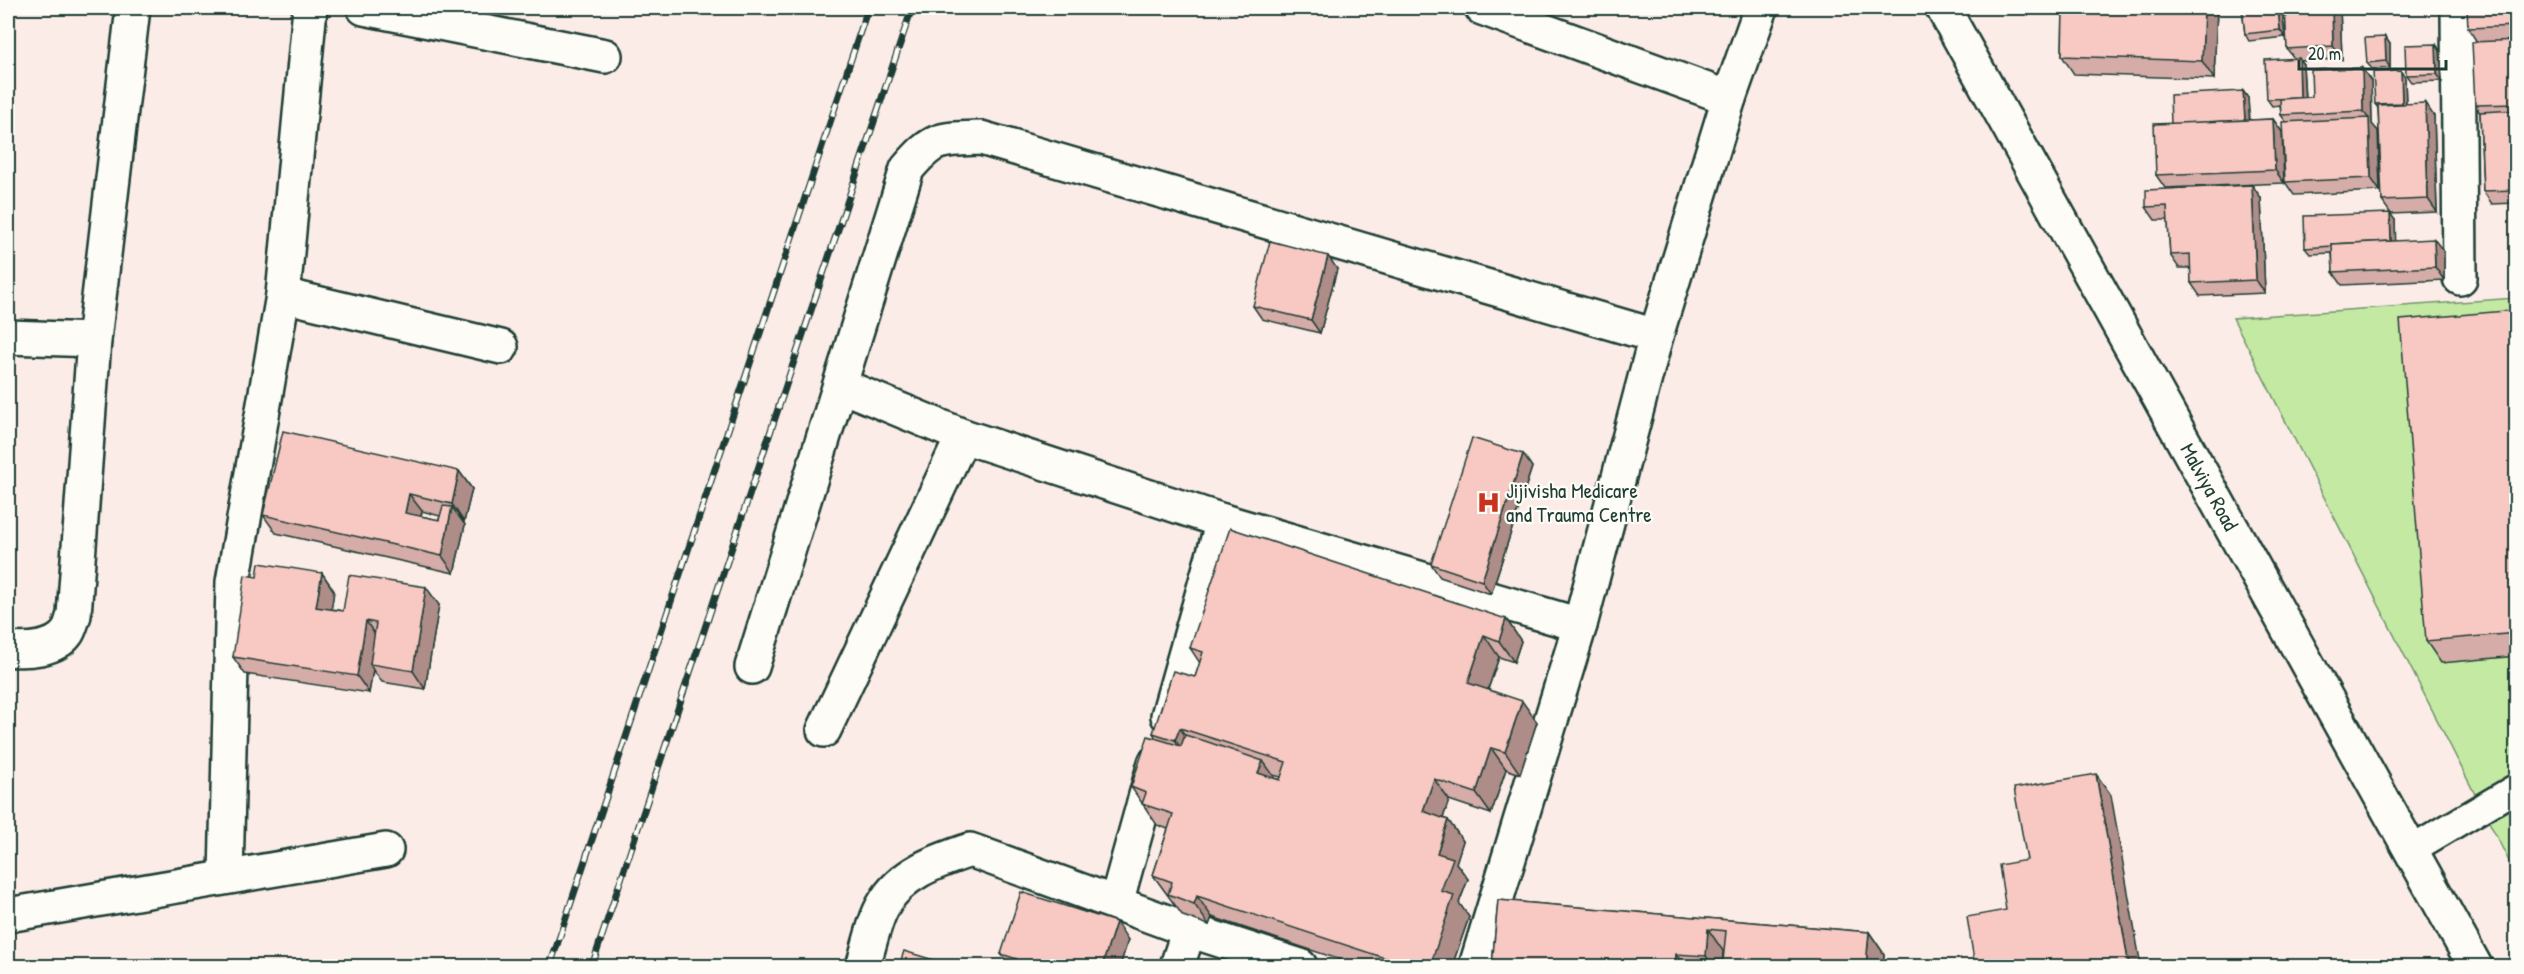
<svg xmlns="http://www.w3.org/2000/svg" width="2524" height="974" font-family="'Patrick Hand',sans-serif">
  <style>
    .green { fill: #c3e9a3; stroke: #71936c; stroke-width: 1.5 }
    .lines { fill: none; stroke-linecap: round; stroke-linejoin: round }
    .service-casing { stroke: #1f3d34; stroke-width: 32 }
    .minor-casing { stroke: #1f3d34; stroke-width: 38 }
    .tertiary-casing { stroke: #1f3d34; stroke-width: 38 }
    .service { stroke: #fdfcf7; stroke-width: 27 }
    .minor { stroke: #fdfcf7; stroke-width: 33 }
    .tertiary { stroke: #fdfcf7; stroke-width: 33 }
    .rail-casing { stroke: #1f3d34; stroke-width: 7 }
    .rail { stroke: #fdfcf7; stroke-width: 4.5; stroke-dasharray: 14; stroke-linecap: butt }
    .wall { fill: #d5aca7; stroke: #1f3d34; stroke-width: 1.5; fill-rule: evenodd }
    .shaded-wall { fill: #ae8c88; stroke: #1f3d34; stroke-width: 1.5 }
    .building { fill: #f8c8c2; stroke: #1f3d34; stroke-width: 1.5 }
    .labels { text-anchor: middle; stroke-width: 4.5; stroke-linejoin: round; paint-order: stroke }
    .street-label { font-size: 21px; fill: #1f3d34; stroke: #fdfcf7 }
    .poi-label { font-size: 21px; fill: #1f3d34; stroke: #fdfcf7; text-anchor: start }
  </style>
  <rect width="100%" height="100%" fill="#fcece7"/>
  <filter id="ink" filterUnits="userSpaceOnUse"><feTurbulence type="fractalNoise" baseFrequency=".0167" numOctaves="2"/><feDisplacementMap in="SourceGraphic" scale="12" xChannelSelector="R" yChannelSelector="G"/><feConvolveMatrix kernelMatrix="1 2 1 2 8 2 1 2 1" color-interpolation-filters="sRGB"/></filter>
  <g filter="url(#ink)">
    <polygon class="green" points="2516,298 2516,875 2233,318"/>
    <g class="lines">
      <defs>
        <polyline id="service" points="2411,850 2516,788"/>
        <g id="minor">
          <polyline points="364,8 605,56"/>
          <polyline points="1482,8 1729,98"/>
          <polyline points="2458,8 2460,278"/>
          <polyline points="283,295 501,347"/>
          <polyline points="8,337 94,340"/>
          <polyline points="840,385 963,436 1223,521 1580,625"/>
          <path d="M8 649C26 651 55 650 67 633 70 629 72 620 74 615L94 340 133 8"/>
          <path d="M752 667 907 169C934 137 940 139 981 138L1656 336"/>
          <polyline points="1168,716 1223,521"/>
          <polyline points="824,730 963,436"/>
          <polyline points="226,877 233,582 283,295 310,8"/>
          <polyline points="1116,903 1155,763"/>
          <polyline points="8,915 386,850"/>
          <path d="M863 966C869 948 874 920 884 904 902 872 938 861 970 850L1189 930 1300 966"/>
          <polyline points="1177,966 1189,930"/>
          <polyline points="1476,966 1580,625 1656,336 1729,98 1761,8"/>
        </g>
        <g id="tertiary">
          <path id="s1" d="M1943 8 2475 966"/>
        </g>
      </defs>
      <use href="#service" class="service-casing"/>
      <use href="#minor" class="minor-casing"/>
      <use href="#tertiary" class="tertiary-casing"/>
      <use href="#service" class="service"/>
      <use href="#minor" class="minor"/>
      <use href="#tertiary" class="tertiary"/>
      <defs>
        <g id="rail">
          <polyline points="550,966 868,8"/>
          <polyline points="592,966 912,8"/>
        </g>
      </defs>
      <use href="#rail" class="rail-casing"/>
      <use href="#rail" class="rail"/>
    </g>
    <g class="wall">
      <polygon points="2063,8 2217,8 2214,79 2074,74 2062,56"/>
      <polygon points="2242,8 2282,8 2285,37 2249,41 2245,34"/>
      <polygon points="2285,8 2340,8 2342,59 2301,61 2303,65 2305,98 2312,97 2371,81 2372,124 2378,131 2380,191 2294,195 2285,182 2286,122 2281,115 2280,105 2272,106 2267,99 2294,58 2287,49"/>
      <polygon points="2517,8 2517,203 2492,204 2483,191 2480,113 2475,105 2477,42 2468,28"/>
      <polygon points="2385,37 2390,44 2390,68 2372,69 2367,63"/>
      <polygon points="2436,44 2440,51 2442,81 2411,82 2406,75"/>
      <polygon points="2405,78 2406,104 2434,116 2437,212 2391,214 2382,201 2378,108 2375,104"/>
      <polygon points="2243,91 2248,98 2249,120 2273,119 2282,132 2284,183 2165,188 2156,175 2171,124"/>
      <polygon points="2252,185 2261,198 2265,293 2200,296 2191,283 2191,268 2179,268 2170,255 2168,220 2155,220 2146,207"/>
      <polygon points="2395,220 2395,241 2444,252 2444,280 2342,285 2333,272 2332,253 2310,254 2305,248"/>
      <polygon points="1337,269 1320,333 1262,319 1253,306"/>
      <polygon points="2517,310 2517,656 2441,663 2426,641"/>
      <polygon points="1523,454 1532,467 1491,594 1440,577 1431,564"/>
      <path d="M459 471 472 489 464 522 462 521 465 525 454 573 276 533 263 515ZM422 511 440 516 439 520 421 516Z"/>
      <polygon points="322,573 334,591 331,609 343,611 439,605 425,689 382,682 373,670 369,693 245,674 233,657 257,577"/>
      <path d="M1506 619 1521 641 1514 662 1499 657 1488 689 1537 722 1520 774 1506 769 1491 814 1449 800 1443 818 1448 820 1463 841 1456 863 1468 879 1459 903 1469 917 1452 966H1359L1212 917 1209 925 1183 916 1153 875 1168 829 1157 825 1131 787 1156 738 1153 733 1195 677 1200 663 1190 648ZM1273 775 1281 777 1280 780 1275 778Z"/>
      <polygon points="1498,900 1869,932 1884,954 1883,966 1492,966"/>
      <polygon points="1116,922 1128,940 1120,966 1010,966 1001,954"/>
    </g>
    <g class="shaded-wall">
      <polygon points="2204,8 2217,8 2214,79 2202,61"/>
      <polygon points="2278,8 2282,8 2285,37 2280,30"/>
      <polygon points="2332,8 2340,8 2342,59 2333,46"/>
      <polygon points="2385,37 2390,44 2390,68 2386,61"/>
      <polygon points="2436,44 2440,51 2442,81 2437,74"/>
      <polygon points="2299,58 2303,65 2305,104 2300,98"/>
      <polygon points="2362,68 2371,81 2372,124 2378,131 2380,191 2371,178 2369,119 2363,111"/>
      <polygon points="2401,71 2405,78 2406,109 2402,103"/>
      <polygon points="2243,91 2248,98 2250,127 2245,120"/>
      <polygon points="2425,103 2434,116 2437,212 2428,199"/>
      <polygon points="2273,119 2282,132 2284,183 2275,170"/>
      <polygon points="2252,185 2261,198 2265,293 2256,280"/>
      <polygon points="2390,213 2395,220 2396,251 2391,244"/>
      <polygon points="2434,239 2444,252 2444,280 2435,267"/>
      <polygon points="1328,256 1337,269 1320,333 1311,320"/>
      <polygon points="1523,454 1532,467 1491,594 1482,581"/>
      <polygon points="459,471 472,489 464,522 452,504"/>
      <polygon points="409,494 422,511 418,531 405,513"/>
      <polygon points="452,507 465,525 454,573 442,556"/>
      <polygon points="322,573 334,591 329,625 316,607"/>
      <polygon points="426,587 439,605 425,689 413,671"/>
      <polygon points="1506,619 1521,641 1514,662 1499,641"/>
      <polygon points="366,621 378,639 370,664 373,670 369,693 357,676"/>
      <polygon points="1484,635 1499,657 1483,704 1468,683"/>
      <polygon points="1522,701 1537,722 1520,774 1505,752"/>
      <polygon points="1180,728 1195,750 1191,762 1175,740"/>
      <polygon points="1491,748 1506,769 1491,814 1476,793"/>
      <polygon points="1263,761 1278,782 1258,773"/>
      <polygon points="2096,774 2111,795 2141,966 2129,966"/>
      <polygon points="1434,779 1449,800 1438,833 1423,811"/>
      <polygon points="1448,820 1463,841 1456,863 1468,879 1459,903 1469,917 1452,966 1430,966 1441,891 1437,853"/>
      <polygon points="1197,896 1212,917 1209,925 1194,904"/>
      <polygon points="1116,922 1128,940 1120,966 1102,966"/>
      <polygon points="1708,929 1723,951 1722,966 1713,966 1706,956"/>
      <polygon points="1869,932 1884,954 1883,966 1866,966"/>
      <polygon points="1676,954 1685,966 1675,966"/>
    </g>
    <g class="building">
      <polygon points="2063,8 2204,8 2202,61 2062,56"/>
      <polygon points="2242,8 2278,8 2280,30 2245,34"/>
      <polygon points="2285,8 2332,8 2333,46 2287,49"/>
      <polygon points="2467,8 2517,8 2517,26 2468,28"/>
      <polygon points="2385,37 2386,61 2367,63 2365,38"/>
      <polygon points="2517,40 2517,104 2475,105 2472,42"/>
      <polygon points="2436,44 2437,74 2406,75 2405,45"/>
      <polygon points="2299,58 2300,98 2267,99 2265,60"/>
      <polygon points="2362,68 2363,111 2281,115 2280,99 2312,97 2311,70"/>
      <polygon points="2401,71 2402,103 2375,104 2373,72"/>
      <polygon points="2243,91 2245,120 2171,124 2170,95"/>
      <polygon points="2425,103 2428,199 2382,201 2378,105"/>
      <polygon points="2517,110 2517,190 2483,191 2480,112"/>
      <polygon points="2369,118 2371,178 2285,182 2282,122"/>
      <polygon points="2273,119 2275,170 2156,175 2154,124"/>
      <polygon points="2252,185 2256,280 2191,283 2190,254 2170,255 2167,206 2146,207 2146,190"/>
      <polygon points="2390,213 2391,241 2332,244 2332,246 2305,248 2304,216"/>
      <polygon points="2434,239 2435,267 2333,272 2332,244"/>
      <polygon points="1270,241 1328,256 1311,320 1253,306"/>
      <polygon points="2517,310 2517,633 2426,641 2400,320"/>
      <polygon points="283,431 459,471 452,504 409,494 405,513 439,520 443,506 452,507 442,556 263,515"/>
      <polygon points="1472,438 1523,454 1482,581 1431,564"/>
      <polygon points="1230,528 1506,619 1499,641 1484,635 1468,683 1522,701 1505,752 1491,748 1476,793 1434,779 1423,811 1448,820 1437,853 1453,858 1441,891 1454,895 1430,966 1409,966 1197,896 1194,904 1168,894 1172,882 1153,875 1173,814 1142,804 1146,793 1131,787 1148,736 1181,746 1185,735 1205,741 1263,761 1258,773 1280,780 1286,762 1180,728 1175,740 1153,733 1173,671 1195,677 1203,652 1190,648"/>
      <polygon points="259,563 322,573 316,607 343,611 349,575 426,587 413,671 370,664 376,623 366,621 357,676 233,657 245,575 257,577"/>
      <polygon points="2096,774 2129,966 1975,966 1967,917 2006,910 1999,865 2027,860 2014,788"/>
      <polygon points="1021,892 1116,922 1102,966 1014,966 1017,959 1001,954"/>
      <polygon points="1498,900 1869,932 1866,966 1699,966 1700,959 1723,961 1726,931 1708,929 1706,956 1676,954 1675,966 1492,966"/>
      <polygon points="904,951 953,966 899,966"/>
    </g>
  </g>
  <defs>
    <symbol id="hospital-bare" viewBox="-9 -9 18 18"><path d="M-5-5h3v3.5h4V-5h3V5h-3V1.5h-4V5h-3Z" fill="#c8321e" stroke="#fdfcf7" stroke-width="2.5" paint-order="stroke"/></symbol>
  </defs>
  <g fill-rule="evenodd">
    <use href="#hospital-bare" x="1472" y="486" width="33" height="33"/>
  </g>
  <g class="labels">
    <g class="street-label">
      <text dy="7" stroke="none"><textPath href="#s1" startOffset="548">Malviya Road</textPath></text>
    </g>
    <g class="poi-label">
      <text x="1506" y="498">Jijivisha Medicare<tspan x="1506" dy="24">and Trauma Centre</tspan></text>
    </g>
  </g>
  <rect width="2524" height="974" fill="none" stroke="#fdfcf7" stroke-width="30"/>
  <rect x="15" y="15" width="2494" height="944" fill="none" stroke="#1f3d34" stroke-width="2" filter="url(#ink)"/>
  <path d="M2299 60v9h147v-9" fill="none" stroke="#1f3d34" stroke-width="3"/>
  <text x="2308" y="60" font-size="18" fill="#1f3d34" stroke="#fdfcf7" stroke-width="4.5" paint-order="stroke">20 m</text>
</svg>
